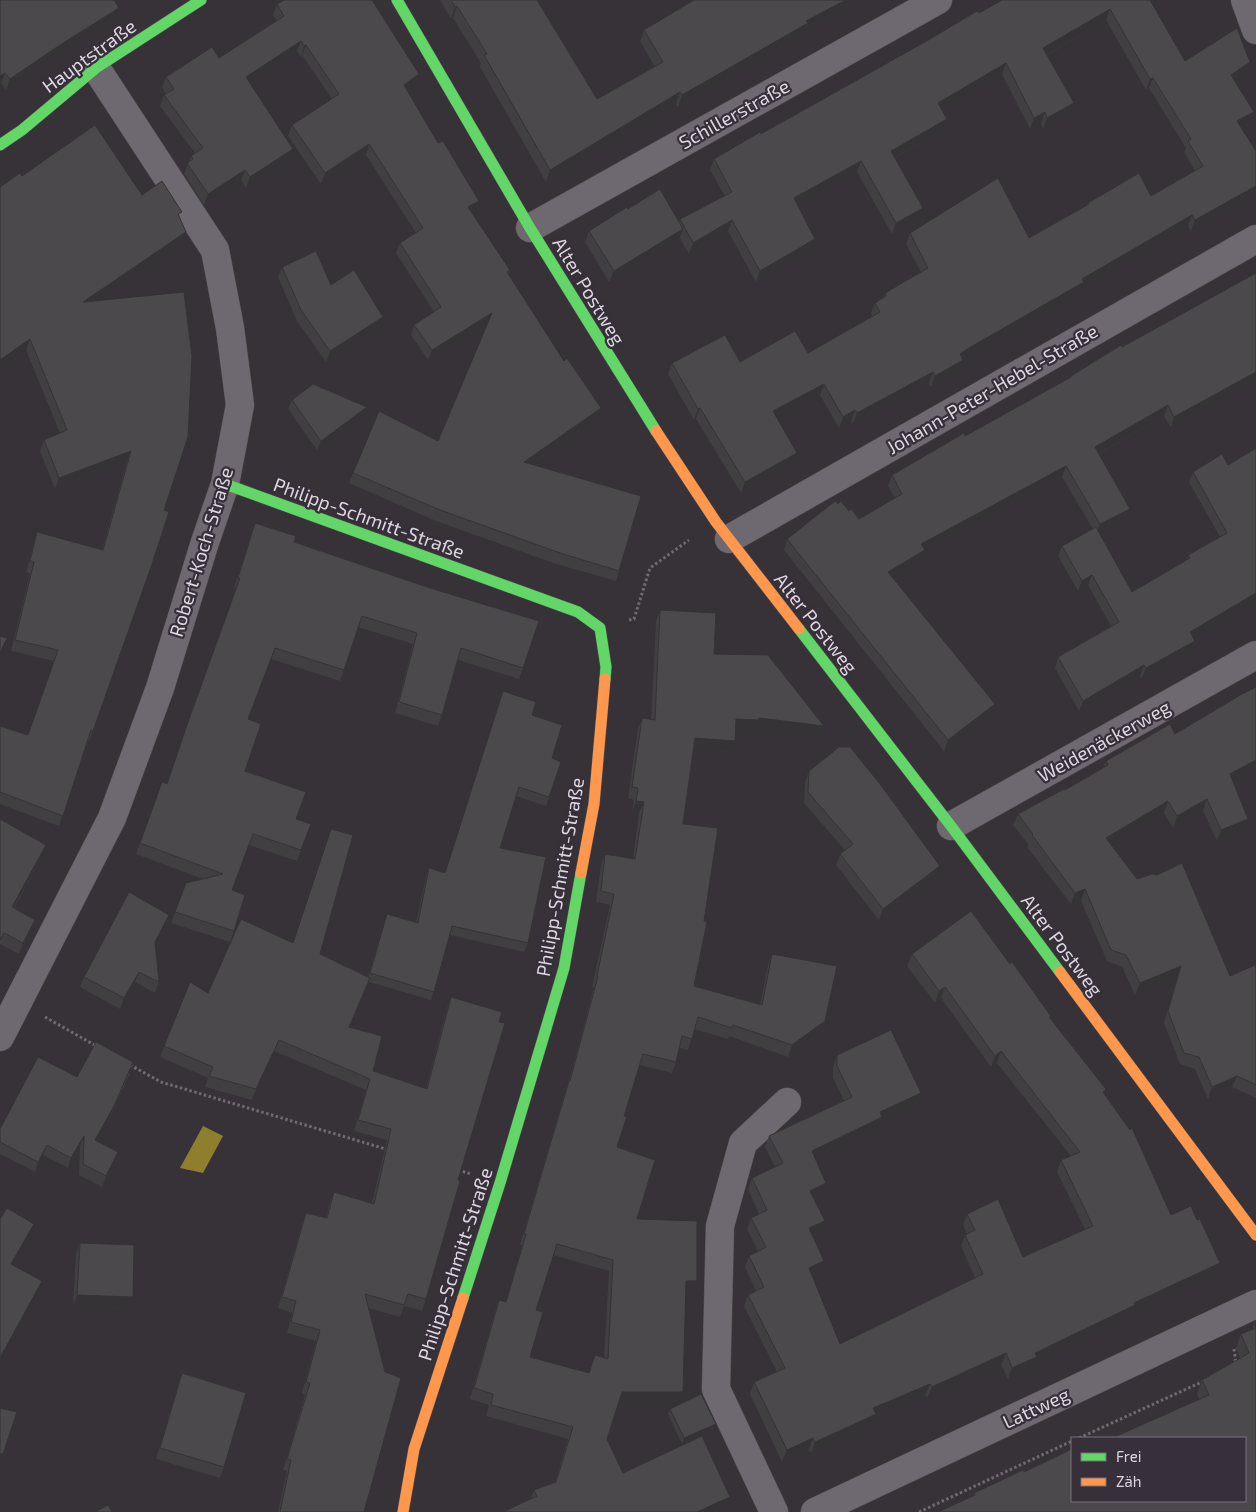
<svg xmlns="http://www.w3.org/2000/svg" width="1256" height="1512" font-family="'Exo 2',sans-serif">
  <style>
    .water { fill: #8f7e2e }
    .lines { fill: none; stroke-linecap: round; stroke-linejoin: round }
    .street-casing { stroke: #535154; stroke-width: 29 }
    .fast-casing { stroke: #535154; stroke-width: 12 }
    .slow-casing { stroke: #535154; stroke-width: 12 }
    .path { stroke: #706b71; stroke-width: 3; stroke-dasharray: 2.5 2.5; stroke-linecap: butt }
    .street { stroke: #6e6870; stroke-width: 28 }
    .fast { stroke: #63d668; stroke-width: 11 }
    .slow { stroke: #ff974d; stroke-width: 11 }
    .wall { fill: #413f42; fill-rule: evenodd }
    .shaded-wall { fill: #353336 }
    .building { fill: #4c494d; stroke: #353336; fill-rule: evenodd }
    .labels { text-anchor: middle; stroke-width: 4.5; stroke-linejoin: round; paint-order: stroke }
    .street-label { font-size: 19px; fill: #ddd8df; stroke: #372f3a }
  </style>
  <rect width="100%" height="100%" fill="#363237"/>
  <polygon class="water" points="203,1126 223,1136 203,1173 180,1168"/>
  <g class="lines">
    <defs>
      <g id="street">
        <polyline points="1245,0 1256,30"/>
        <polyline points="530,228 938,0"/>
        <polyline points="729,539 1256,239"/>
        <polyline points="951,826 1256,655"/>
        <polyline points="0,1037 112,818 160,688 205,542 225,484 240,405 230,328 215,250 96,68"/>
        <polyline points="774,1512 716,1389 720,1226 743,1143 787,1102"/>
        <polyline points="815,1512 1256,1304"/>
      </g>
      <g id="fast">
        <polyline points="397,0 530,228 656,431"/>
        <polyline points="0,145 22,130 96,68 201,0"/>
        <polyline points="225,484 578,612 600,628 606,667 605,679"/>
        <polyline points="799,629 951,826 1060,972"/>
        <polyline points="463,1298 500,1183 564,968 581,873"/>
      </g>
      <g id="slow">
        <polyline points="656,431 716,522 799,629"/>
        <polyline points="581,873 594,804 605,679"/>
        <polyline points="1060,972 1256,1235"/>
        <polyline points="403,1512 414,1449 463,1298"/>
      </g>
    </defs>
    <use href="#street" class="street-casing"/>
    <use href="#fast" class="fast-casing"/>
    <use href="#slow" class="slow-casing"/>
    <g class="path">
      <polyline points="629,620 634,619 650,568 689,540"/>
      <polyline points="45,1017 98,1047"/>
      <polyline points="130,1065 161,1082 389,1150"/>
      <polyline points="458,1170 471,1174"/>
      <polyline points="1234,1349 1236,1363"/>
      <polyline points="1079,1438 1204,1381"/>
      <polyline points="919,1512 1072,1441"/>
    </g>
    <use href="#street" class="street"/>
    <use href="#fast" class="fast"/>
    <use href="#slow" class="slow"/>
  </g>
  <g class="wall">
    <polygon points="0,0 115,19 56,55 6,90 1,83 0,84"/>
    <polygon points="440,0 537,0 597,99 655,67 640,41 644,30 805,31 803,35 678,107 676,104 546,182 480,67 481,63 453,18 451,19"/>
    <polygon points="277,4 419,74 416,84 407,90 438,143 479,201 475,211 472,213 510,270 509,275 564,361 601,408 597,418 532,464 619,571 616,581 556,564 436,521 349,483 353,473 438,441 488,323 428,360 411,335 414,325 434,312 396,253 400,243 416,233 366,155 321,184 288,136 292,125 332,99 302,55 301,57 297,51 250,82 289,160 246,188 241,180 204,205 184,174 191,156 195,153 160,106 164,95 166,94 162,87 166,77 219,58 277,21 273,15"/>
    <polygon points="1153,5 1185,61 1246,73 1234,81 1250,123 1241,128 1191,231 1188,226 1082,288 1080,293 965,359 963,360 959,371 931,387 929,383 853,424 851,421 839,428 820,395 777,417 793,463 741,493 696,419 694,420 668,374 672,363 740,362 808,353 872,316 871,313 875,303 883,298 885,293 921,272 906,244 910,233 1029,238 1087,205 1088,203 1151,196 1195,171 1184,152 1186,148 1149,88 1146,90 1106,20 1047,55 1070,114 1043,129 1041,123 1030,129 1002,74 941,109 947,119 943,130 895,158 919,218 892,234 857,172 797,205 815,239 811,250 756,282 728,231 689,254 680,238 679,240 609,282 585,242 589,231 628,209 679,221 680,219 725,196 710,170 714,159 979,13"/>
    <polygon points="22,176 142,195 179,218 182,242 96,301 164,510 151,567 89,741 88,741 59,826 0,804 0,726 28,735 54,661 11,651 30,573 26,572 34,543 37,532 102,550 127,461 55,489 40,451 44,440 60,433 26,350"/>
    <polygon points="282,267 331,285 383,317 379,327 326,362 297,321 278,277"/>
    <polygon points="1256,273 1171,428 1164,416 1099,454 1126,519 1099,533 1132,592 1187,560 1188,555 1220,537 1189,482 1193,472 1228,465 1256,448 1194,639 1195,641 1191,652 1142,678 1140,676 1079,711 1055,668 1058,657 1111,626 1088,585 1078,591 1058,556 1062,546 1093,529 1062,477 924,551 921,561 892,578 995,704 991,715 944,751 784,550 787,539 838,504 859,519 895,498 888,486 892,475 965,436 1070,378 1071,376"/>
    <polygon points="292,400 364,416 317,450 288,409"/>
    <polygon points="255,523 294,542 430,588 539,621 519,679 458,660 442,715 438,726 395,713 413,644 358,627 340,681 271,659 248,719 245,771 296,819 311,824 297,861 249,845 232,890 234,931 230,942 171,923 186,883 203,879 136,854 162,782 167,783 236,589 234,588"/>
    <path d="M660 610 714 654 824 726 820 737 755 730V731L735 730V741L731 752 693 750 683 824 694 986 760 1005 768 965 772 954 825 1021 821 1032 788 1057 729 1036 728 1039 694 1029 688 1050 679 1048 676 1062 672 1073 639 1065 624 1116 617 1147 637 1219 697 1281 693 1292H685L683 1392 679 1403H618L607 1439 623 1473 726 1508 717 1512H503L531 1498 534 1490 555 1482 568 1439 486 1416 489 1405 470 1399 495 1311 499 1300 506 1302 522 1245H520L565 1092 569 1081 594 987H592L610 905 596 902 601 865 605 854 633 859 639 813 632 812 634 800 628 798 638 729 642 718 651 720 656 621ZM553 1255 609 1271 604 1358 595 1355 589 1373 530 1357 536 1310Z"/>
    <polygon points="1256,687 1256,769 1233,781 1248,819 1244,831 1217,841 1203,811 1173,828 1164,813 1110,844 1137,879 1230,976 1256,968 1256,1098 1232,1087 1208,1099 1195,1069 1180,1064 1164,1023 1177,978 1135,995 1122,967 1107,961 1081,901 1071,904 1027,847 1028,844 1013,825 1018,814 1065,790 1103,768 1106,761 1175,734"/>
    <polygon points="532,715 552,758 561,762 546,806 516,796 500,848 528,943 524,952 450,935 431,1000 369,982 350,1027 373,1071 426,1089 447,1008 451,997 458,1180 426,1299 422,1311 404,1306 400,1317 368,1308 364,1512 278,1512 287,1471 283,1470 305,1395 302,1393 316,1341 287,1333 292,1313 278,1308 302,1224 306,1213 326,1218 330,1203 334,1192 372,1203 387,1140 354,1131 366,1090 274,1051 252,1100 205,1087 208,1078 160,1057 164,1046 208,993 293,943 320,954 368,977 387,914 416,923 426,877 429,868 444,873"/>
    <polygon points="809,771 936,877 879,920 836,865 840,854 845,850 804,803 805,782"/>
    <polygon points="0,819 42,856 14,908 35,920 31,931 19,954 0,944"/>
    <polygon points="169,915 166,926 155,945 159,982 155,993 135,982 120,1009 80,987 84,977"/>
    <polygon points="912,954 1010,964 1050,1017 1104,1094 1171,1215 1197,1220 1220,1263 1216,1274 1132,1313 1131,1316 1034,1363 1033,1368 1008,1379 1001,1365 927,1398 925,1395 874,1418 872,1425 855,1434 811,1453 809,1450 782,1462 750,1394 754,1382 777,1372 744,1306 748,1295 756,1291 745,1267 749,1256 758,1251 747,1229 751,1218 759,1214 748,1189 752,1178 775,1167 765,1147 769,1136 844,1101 833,1078 833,1067 837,1055 921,1093 916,1105 881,1121 878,1129 815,1159 822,1194 814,1199 820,1232 813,1236 824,1261 820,1272 812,1276 840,1344 975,1278 961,1246 965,1235 967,1234 963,1225 967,1214 1023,1257 1085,1229 1057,1172 1061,1160 1071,1156 997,1063 991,1067 941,998 935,1003 907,966"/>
    <polygon points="130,1073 110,1117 96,1141 114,1162 102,1187 79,1175 80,1146 68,1168 43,1155 35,1172 0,1154 0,1129 77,1077"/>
    <polygon points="80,1243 129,1308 73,1306 76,1254"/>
    <polygon points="1255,1320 1256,1512 973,1496 974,1493 1024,1472 1072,1501 1199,1399 1197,1394 1202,1380 1240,1358 1236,1348 1241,1334 1252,1330"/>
    <polygon points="182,1373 224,1467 220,1478 156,1459"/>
    <polygon points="670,1409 714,1429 682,1444 668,1414"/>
  </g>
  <g class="shaded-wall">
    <polygon points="846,0 863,0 805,31 803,35 678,107 682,95 806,21"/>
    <polygon points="1149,0 1163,0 1146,10"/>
    <polygon points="457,6 453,18 451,19 455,7"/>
    <polygon points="119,8 115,19 56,55 6,90 10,79 60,45"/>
    <polygon points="1110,9 1106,20 1039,59 1043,48"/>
    <polygon points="301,41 297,51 243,87 246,77"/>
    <polygon points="306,45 302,55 301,57 304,46"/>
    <polygon points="1250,62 1246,73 1227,86 1231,75"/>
    <polygon points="1006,63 1002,74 934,114 938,103"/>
    <polygon points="5,73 1,83 0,84 0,76"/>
    <polygon points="419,74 416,84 400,95 404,85"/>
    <polygon points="1153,78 1149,88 1146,90 1150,79"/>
    <polygon points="680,92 676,104 546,182 550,170"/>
    <polygon points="1074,103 1070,114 1043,129 1047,118"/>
    <polygon points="1045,112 1041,123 1030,129 1034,118"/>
    <polygon points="1254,112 1250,123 1233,132 1237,121"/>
    <polygon points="947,119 943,130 887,162 891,151"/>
    <polygon points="369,144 366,155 321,184 325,173"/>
    <polygon points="293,149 289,160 246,188 250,177"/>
    <polygon points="861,161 857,172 790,209 794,198"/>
    <polygon points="245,170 241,180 204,205 208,194"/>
    <polygon points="1256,186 1256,195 1191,231 1195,220"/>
    <polygon points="479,201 475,211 464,218 468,207"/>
    <polygon points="923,208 919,218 892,234 896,223"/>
    <polygon points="1192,215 1188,226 1082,288 1080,293 965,359 963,360 959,371 931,387 935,376 960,354 969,348 1082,279"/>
    <polygon points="732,220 728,231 689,254 693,243"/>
    <polygon points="683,229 679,240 609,282 614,271"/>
    <polygon points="186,232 182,242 79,313 83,302"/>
    <polygon points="815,239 811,250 756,282 760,271"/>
    <polygon points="492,313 489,323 428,360 432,350"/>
    <polygon points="383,317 379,327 326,362 330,351"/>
    <polygon points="30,339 26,350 0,368 0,360"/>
    <polygon points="933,372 929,383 853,424 857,413"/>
    <polygon points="1256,372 1256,381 1171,428 1174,417"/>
    <polygon points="824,384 820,395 769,422 773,411"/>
    <polygon points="1168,405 1164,416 1091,458 1095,447"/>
    <polygon points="367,407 364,416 317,450 321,441"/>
    <polygon points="601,408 597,418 520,472 524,462"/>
    <polygon points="700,408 696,419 694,420 698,409"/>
    <polygon points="855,410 851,421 839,428 843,417"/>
    <polygon points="131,451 127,461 55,489 59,478"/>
    <polygon points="797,453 793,463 741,493 745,482"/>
    <polygon points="1066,466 1062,477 924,551 921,561 884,583 888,572 921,544"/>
    <polygon points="1130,509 1126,519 1096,535 1100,524"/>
    <polygon points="1092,575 1088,585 1078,591 1082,581"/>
    <polygon points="1256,593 1256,601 1186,643 1190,632"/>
    <polygon points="1195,641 1191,652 1142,678 1146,668"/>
    <polygon points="1144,665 1140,676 1079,711 1083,701"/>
    <polygon points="995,704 991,715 944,751 948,740"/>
    <polygon points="759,718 824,726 820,737 755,730 755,731 732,730 736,719"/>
    <polygon points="695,738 735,741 731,752 691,750"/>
    <polygon points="1256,760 1256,769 1226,785 1230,774"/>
    <polygon points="1207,799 1203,811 1173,828 1177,816"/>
    <polygon points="636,801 644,802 639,813 632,812"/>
    <polygon points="1168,801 1164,813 1101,850 1106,838"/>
    <polygon points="1248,819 1244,831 1217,841 1221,830"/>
    <polygon points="46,845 42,856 8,917 12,907"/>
    <polygon points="940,866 936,877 879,920 883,909"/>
    <polygon points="1085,889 1081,901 1071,904 1075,893"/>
    <polygon points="169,915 166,926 151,952 155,942"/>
    <polygon points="35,920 31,931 19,954 23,943"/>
    <polygon points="1181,966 1177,978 1135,995 1140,983"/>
    <polygon points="139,972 135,982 120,1009 124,998"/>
    <polygon points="370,978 366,989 345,1038 349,1027"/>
    <polygon points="945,987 941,998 935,1003 939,991"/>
    <polygon points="825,1021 821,1032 788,1057 792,1045"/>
    <polygon points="279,1040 274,1051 252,1100 256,1089"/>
    <polygon points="1001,1051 997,1063 991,1067 995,1056"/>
    <polygon points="133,1062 110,1117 91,1150 95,1140"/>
    <polygon points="1237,1076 1232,1087 1208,1099 1212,1087"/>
    <polygon points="921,1093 916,1105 881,1121 878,1129 808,1163 812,1151 880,1112"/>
    <polygon points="84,1136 80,1146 68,1168 71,1158"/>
    <polygon points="47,1145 43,1155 35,1172 38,1162"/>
    <polygon points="118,1152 114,1162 102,1187 106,1176"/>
    <polygon points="826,1183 822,1194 806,1203 810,1191"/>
    <polygon points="825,1221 820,1232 805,1239 809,1228"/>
    <polygon points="34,1224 30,1235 7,1276 11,1264"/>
    <polygon points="824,1261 820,1272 805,1279 809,1268"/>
    <polygon points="1220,1263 1216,1274 1132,1313 1131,1316 1034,1363 1033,1368 1008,1379 1012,1368 1035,1353 1134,1303"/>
    <polygon points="42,1281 38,1292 0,1362 0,1358"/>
    <polygon points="686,1281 697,1281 693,1292 682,1292"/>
    <polygon points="77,1295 133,1297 129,1308 73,1306"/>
    <polygon points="1006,1353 1001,1365 927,1398 932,1387"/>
    <polygon points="930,1384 925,1395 874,1418 872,1425 855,1434 811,1453 815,1442 873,1408"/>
    <polygon points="622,1392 683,1392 679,1403 618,1403"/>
    <polygon points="716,1424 714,1429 682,1444 684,1438"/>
    <polygon points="813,1438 809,1450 782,1462 787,1450"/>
    <polygon points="0,1454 3,1454 0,1463"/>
    <polygon points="730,1497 726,1508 717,1512 697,1512"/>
  </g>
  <g class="building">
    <polygon points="0,0 114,0 119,8 60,45 10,79 5,73 0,76"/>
    <polygon points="284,0 372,0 419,74 404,85 438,143 443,141 479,201 468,207 510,270 507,272 564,361 567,358 601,408 524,462 641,496 619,571 560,553 440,510 353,473 379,411 438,441 492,313 432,350 414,325 441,307 400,243 423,228 369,144 325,173 292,125 339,94 306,45 304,46 301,41 246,77 293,149 250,177 245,170 208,194 187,163 193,159 191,156 203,148 164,95 174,89 166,77 212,47 219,58 284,16 277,4"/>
    <polygon points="451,0 537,0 597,99 663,62 644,30 694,0 846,0 806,21 808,23 682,95 680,92 550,170 484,55 487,54 457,6 455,7"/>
    <polygon points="1002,0 1150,0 1185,61 1237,28 1250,62 1231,75 1254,112 1237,121 1256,151 1256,186 1195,220 1192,215 1082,279 1084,282 969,348 960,354 963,360 935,376 933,372 857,413 855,410 843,417 824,384 773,411 797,453 745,482 700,408 698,409 672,363 725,335 740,362 795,331 808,353 880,312 875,303 886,296 885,293 928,268 910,233 998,178 1029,238 1089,204 1088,203 1139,173 1151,196 1203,166 1188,141 1191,139 1153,78 1150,79 1110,9 1043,48 1074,103 1047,118 1045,112 1034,118 1006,63 938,103 947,119 891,151 923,208 896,223 861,161 794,198 815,239 760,271 732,220 693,243 680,219 732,192 714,159 760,132 761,134 930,39 977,11 979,13"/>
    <polygon points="95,125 142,195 162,181 182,212 178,214 186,232 83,302 184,292 192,356 188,437 164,510 169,512 151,567 93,731 91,730 63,816 0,792 0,726 28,735 58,650 15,640 34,562 30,561 37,532 103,550 131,451 59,478 44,440 67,430 30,339 0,360 0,187 20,173 22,176"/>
    <polygon points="660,189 683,229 614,271 589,231 627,207 628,209"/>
    <polygon points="316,251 331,285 354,270 383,317 330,351 301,310 282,267"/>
    <polygon points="1256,273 1256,372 1174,417 1168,405 1095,447 1130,509 1100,524 1066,466 921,544 925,550 888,572 995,704 948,740 787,539 835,501 838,504 841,501 849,511 851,509 859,519 902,494 892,475 964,433 965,436 1071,377 1071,376 1121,345 1122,347"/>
    <polygon points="313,384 367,407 321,441 292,400"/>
    <polygon points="1256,448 1256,593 1190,632 1195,641 1146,668 1144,665 1083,701 1058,657 1119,622 1092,575 1082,581 1062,546 1096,527 1132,592 1190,558 1188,555 1227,533 1193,472 1222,454 1228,465"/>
    <polygon points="255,523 296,536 294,542 430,588 539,621 523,668 461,648 442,715 399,702 417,633 362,616 344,670 275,648 248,719 261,724 245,771 306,792 296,819 311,824 301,850 253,834 232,890 245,895 234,931 175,912 186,883 223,874 140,843 162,782 167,784 188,722 240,578 238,578"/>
    <path d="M660 610 716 613 714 654 768 655 824 726 759 718V720L736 719 735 741 695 738 683 824 718 828 704 921 707 922 694 986 762 1005 772 954 837 966 825 1021 792 1045 733 1025 732 1028 698 1017 692 1039 682 1036 676 1062 643 1054 624 1116H627L617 1147 655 1160 637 1219 697 1221V1281H686L683 1392H622L607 1439 623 1473 702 1436 730 1497 697 1512H503L537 1496 534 1490 556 1482 573 1427 491 1405 493 1394 474 1388 499 1300 506 1302 526 1234H524L542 1172 569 1081H570L598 976H597L614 894 601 891 605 854 635 859 644 802 636 801 638 788 632 787 642 718 655 720ZM557 1244 613 1260 608 1359 595 1355 589 1373 530 1357 543 1312 536 1310Z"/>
    <polygon points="0,636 7,638 0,653"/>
    <polygon points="1256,687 1256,760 1230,774 1248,819 1221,830 1207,799 1177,816 1168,801 1106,838 1137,879 1152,874 1157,875 1182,863 1230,976 1255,965 1256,968 1256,1085 1237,1076 1212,1087 1199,1057 1184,1053 1168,1011 1181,966 1140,983 1126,955 1111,950 1085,889 1075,893 1032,835 1033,834 1018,814 1064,789 1065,790 1108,765 1106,761 1170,724 1175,734 1242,694"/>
    <polygon points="503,691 536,702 532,715 562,725 552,758 561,762 549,797 519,787 500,848 546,857 528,943 452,926 434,992 370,973 387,914 418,923 429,868 445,873"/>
    <polygon points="839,747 850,747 880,784 940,866 883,909 840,854 853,844 808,792 809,771"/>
    <polygon points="0,819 46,845 12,907 35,920 23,943 4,933 0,940"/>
    <polygon points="331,829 353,835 320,954 370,978 349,1027 382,1036 373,1071 427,1089 451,997 502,1012 499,1022 505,1023 458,1180 460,1181 426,1299 408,1294 404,1305 365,1294 385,1372 401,1378 364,1512 280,1512 291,1460 287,1459 310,1383 306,1382 320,1330 291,1322 296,1301 282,1297 306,1213 327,1218 334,1192 374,1204 391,1129 358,1120 370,1079 279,1040 256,1089 209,1076 213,1067 164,1046 190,982 208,993 241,919 293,943"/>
    <polygon points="129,892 169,915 155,942 159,982 139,972 124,998 84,977"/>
    <polygon points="971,911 1010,964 1012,962 1051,1016 1049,1017 1106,1089 1103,1092 1130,1130 1132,1128 1171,1215 1191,1206 1197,1220 1200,1219 1220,1263 1134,1303 1135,1305 1035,1353 1037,1357 1012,1368 1006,1353 932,1387 930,1384 873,1408 876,1414 859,1422 815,1442 813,1438 787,1450 754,1382 785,1368 748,1295 764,1287 749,1256 766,1247 751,1218 767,1210 752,1178 783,1163 769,1136 852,1097 837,1066 837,1055 891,1030 921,1093 880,1112 882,1117 812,1151 826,1183 810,1191 825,1221 809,1228 824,1261 809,1268 840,1344 983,1274 965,1235 975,1230 967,1214 998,1199 1023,1257 1093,1226 1061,1160 1080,1152 1001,1051 995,1056 945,987 939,991 912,954"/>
    <polygon points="96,1042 133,1062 114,1106 95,1140 118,1152 106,1176 83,1164 84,1136 71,1158 47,1145 38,1162 0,1142 0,1129 38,1057 77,1077"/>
    <polygon points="7,1208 34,1224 11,1264 42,1281 0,1358 0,1219"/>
    <polygon points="80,1243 134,1245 133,1297 77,1295"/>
    <polygon points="1256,1328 1256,1512 938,1512 975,1495 974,1493 1023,1470 1024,1472 1072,1449 1072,1501 1245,1501 1245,1438 1112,1438 1209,1395 1202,1380 1249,1353 1241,1334"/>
    <polygon points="182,1373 246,1393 224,1467 160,1448"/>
    <polygon points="701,1394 716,1424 684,1438 670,1409"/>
    <polygon points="0,1408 17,1412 3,1454 0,1454"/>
    <polygon points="108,1505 112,1512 95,1512"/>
  </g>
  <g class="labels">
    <g class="street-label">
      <text transform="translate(89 56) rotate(-36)" y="7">Hauptstraße</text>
      <text transform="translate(734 114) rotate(-29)" y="7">Schillerstraße</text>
      <text transform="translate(589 291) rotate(59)" y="7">Alter Postweg</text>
      <text transform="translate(992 389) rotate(-30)" y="7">Johann-Peter-Hebel-Straße</text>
      <text transform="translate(369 518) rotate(20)" y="7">Philipp-Schmitt-Straße</text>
      <text transform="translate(201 552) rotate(-73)" y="7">Robert-Koch-Straße</text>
      <text transform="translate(816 623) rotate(52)" y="7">Alter Postweg</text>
      <text transform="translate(1104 741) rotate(-29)" y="7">Weidenäckerweg</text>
      <text transform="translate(560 877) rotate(-80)" y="7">Philipp-Schmitt-Straße</text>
      <text transform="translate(1062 945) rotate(53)" y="7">Alter Postweg</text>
      <text transform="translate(455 1264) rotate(-72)" y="7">Philipp-Schmitt-Straße</text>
      <text transform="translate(1036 1408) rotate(-25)" y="7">Lattweg</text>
    </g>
  </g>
  <rect x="1071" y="1437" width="175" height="65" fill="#372f3a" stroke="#79737c"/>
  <rect x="1081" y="1453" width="25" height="8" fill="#63d668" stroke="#79737c"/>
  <text x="1116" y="1462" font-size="15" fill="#ddd8df">Frei</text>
  <rect x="1081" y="1478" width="25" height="8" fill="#ff974d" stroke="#79737c"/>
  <text x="1116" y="1487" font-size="15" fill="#ddd8df">Zäh</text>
</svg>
